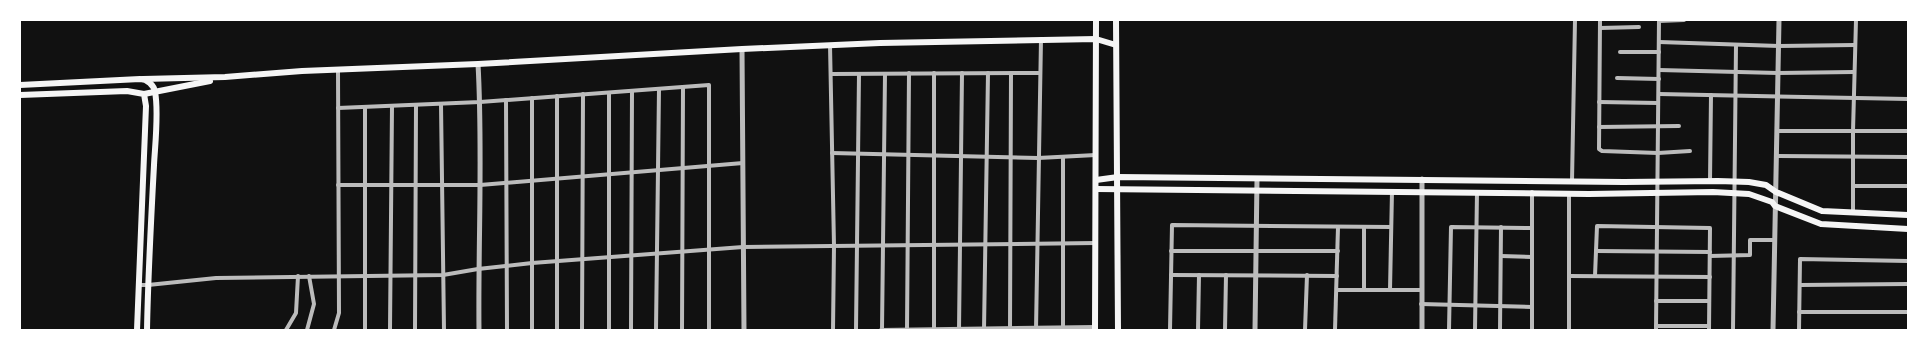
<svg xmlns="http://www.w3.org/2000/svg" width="1928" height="350" font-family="'Open Sans',sans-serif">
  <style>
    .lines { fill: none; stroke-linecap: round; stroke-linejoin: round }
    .minor { stroke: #bcbcbc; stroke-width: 4 }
    .tertiary { stroke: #bcbcbc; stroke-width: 5 }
    .secondary { stroke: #f5f5f5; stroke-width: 6 }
    .primary { stroke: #f5f5f5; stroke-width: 6 }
  </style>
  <rect width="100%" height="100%" fill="#111"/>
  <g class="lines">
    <g class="minor">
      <polyline points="1600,20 1599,149 1602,151 1658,153 1690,151"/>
      <polyline points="1659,21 1684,20"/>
      <polyline points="1600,28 1639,27"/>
      <polyline points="1659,42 1779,46 1855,45"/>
      <polyline points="830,45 834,246 833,330"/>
      <polyline points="1620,52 1659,52"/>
      <polyline points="1659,70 1778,73 1854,72"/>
      <polyline points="831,74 1040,73"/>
      <polyline points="1617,78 1659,79"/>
      <polyline points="609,93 609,330"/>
      <polyline points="1659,94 1908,99"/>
      <polyline points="506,100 507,330"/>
      <polyline points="1599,102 1658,103"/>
      <polyline points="441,104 444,330"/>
      <polyline points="338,108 480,102 709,85 709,330"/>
      <polyline points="1599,127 1679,126"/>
      <polyline points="1777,131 1908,131"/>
      <polyline points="832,153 1038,158 1096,155"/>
      <polyline points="1776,156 1908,157"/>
      <polyline points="1572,181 1575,20"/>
      <polyline points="1710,181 1711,95"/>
      <polyline points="338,185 480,185 743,163"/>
      <polyline points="1853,186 1908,186"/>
      <polyline points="1853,213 1853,131 1856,20"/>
      <polyline points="1171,251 1338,251"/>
      <polyline points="1596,251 1710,252"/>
      <polyline points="1501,256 1532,257"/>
      <polyline points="1710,256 1750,255 1750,240 1775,240"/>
      <polyline points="1171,275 1337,276"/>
      <polyline points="1569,276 1710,277"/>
      <polyline points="1595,276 1597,226 1710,228 1709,330"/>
      <polyline points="138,285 148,285 216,278 443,275 478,269 532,263 743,247 1096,243"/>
      <polyline points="1800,285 1908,284"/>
      <polyline points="1337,290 1421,290"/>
      <polyline points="1364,290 1364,227"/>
      <polyline points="1390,290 1392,191"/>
      <polyline points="1656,301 1709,301"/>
      <polyline points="1421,304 1532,307"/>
      <polyline points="1799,312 1908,312"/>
      <polyline points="1656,326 1709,326"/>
      <polyline points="1063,328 1063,157"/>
      <polyline points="286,330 296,313 298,276"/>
      <polyline points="307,330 314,304 309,276"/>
      <polyline points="334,330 339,313 338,70"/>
      <polyline points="365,330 365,107"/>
      <polyline points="390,330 392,106"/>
      <polyline points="415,330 416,105"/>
      <polyline points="532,330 532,98"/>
      <polyline points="557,330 557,96"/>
      <polyline points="582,330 583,94"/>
      <polyline points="631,330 632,91"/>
      <polyline points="656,330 659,89"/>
      <polyline points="682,330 683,87"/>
      <polyline points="856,330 859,74"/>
      <polyline points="881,330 1095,327"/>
      <polyline points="882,330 885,74"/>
      <polyline points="907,330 909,73"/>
      <polyline points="934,330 934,73"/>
      <polyline points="959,330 962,73"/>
      <polyline points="984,330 988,73"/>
      <polyline points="1010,330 1011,73"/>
      <polyline points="1036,330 1041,39"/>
      <polyline points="1170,330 1172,225 1391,227"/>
      <polyline points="1198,330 1199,275"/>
      <polyline points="1225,330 1226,275"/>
      <polyline points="1305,330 1307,275"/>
      <polyline points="1335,330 1338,227"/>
      <polyline points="1449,330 1451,227 1532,228"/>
      <polyline points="1475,330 1477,192"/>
      <polyline points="1500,330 1501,227"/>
      <polyline points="1532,330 1532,192"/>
      <polyline points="1569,330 1569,193"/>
      <polyline points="1656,330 1659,20"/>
      <polyline points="1733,330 1736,45"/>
      <polyline points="1799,330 1800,259 1908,261"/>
    </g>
    <g class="tertiary">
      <polyline points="742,49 744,330"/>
      <path d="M478 64C483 152 478 241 479 330"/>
      <polyline points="1255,330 1257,179"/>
      <polyline points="1422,330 1422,179"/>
      <polyline points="1773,330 1779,20"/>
    </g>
    <g class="secondary">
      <polyline points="143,79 225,77 302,71 478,64 742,49 880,43 1096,39 1116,45"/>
      <polyline points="144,94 210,81"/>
      <polyline points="1096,180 1118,177 1624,182 1718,181 1749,182 1766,185 1776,192 1822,211 1908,215"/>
      <polyline points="1096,189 1589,194 1713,192 1749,194 1772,202 1775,206 1821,224 1908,229"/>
    </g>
    <g class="primary">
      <polyline points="1116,20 1118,330"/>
      <path d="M20 85 140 79C147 79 154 85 155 92 159 111 155 145 154 165 151 220 148 275 147 330"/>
      <polyline points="20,95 127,91 144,94 146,106 137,330"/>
      <polyline points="1095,330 1096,20"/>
    </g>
  </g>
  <rect width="1928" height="350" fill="none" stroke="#ffffff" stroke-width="42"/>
</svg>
